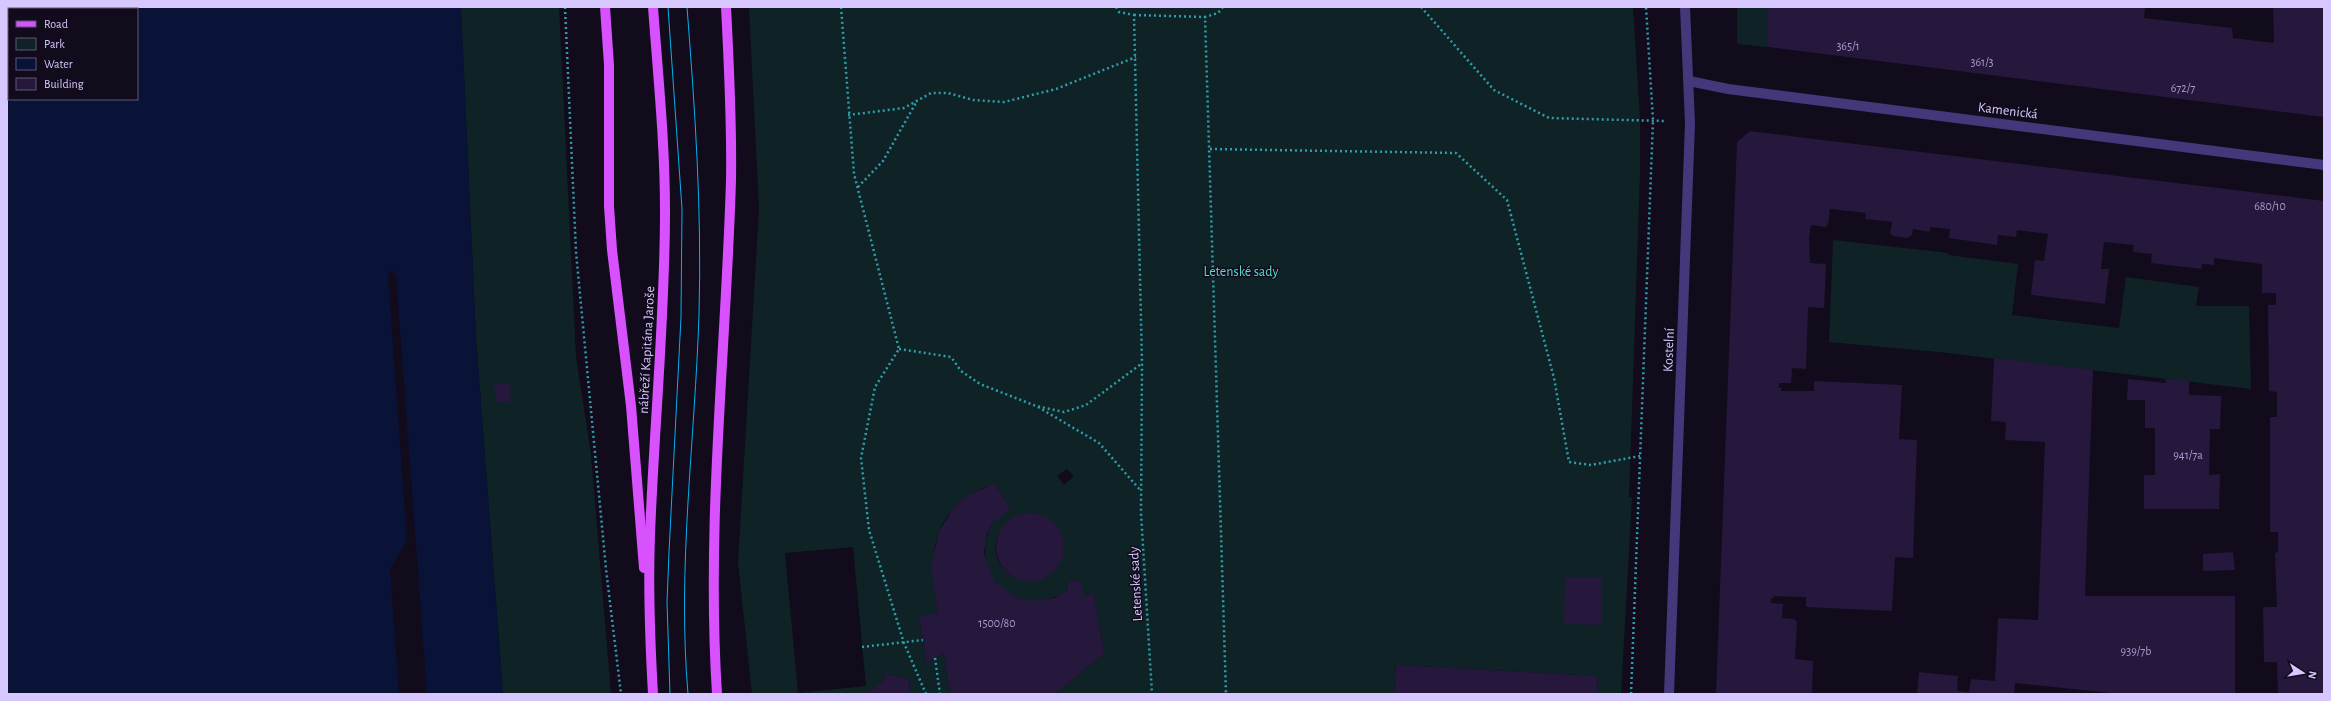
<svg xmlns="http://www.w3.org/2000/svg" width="2331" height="701" font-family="'Alegreya Sans',sans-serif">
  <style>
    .green { fill: #0f2326; fill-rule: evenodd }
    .water { fill: #091337; fill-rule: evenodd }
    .building { fill: #25183c }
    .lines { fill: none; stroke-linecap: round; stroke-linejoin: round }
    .path { stroke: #2f9eab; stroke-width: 2.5; stroke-dasharray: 2 3; stroke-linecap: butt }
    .minor { stroke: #44377a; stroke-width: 10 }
    .major { stroke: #d751fc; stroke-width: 10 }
    .tram { stroke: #05b1ed; stroke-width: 1 }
    .labels { text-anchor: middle; stroke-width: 3; stroke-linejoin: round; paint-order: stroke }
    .number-label { font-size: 12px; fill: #aa9bce }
    .street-label { font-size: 14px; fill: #d6c7fe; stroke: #110b1c }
    .park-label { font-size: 14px; fill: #56dbcf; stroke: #110b1c }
  </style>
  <rect width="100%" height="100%" fill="#110b1c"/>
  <g class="green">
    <polygon points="461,7 559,7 576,357 591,454 611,694 503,694 476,338"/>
    <path d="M749 7H1633L1640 119V173L1629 497 1632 498 1621 694H1597L1598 676 1396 665 1394 694H1054L1104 654 1094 594 1084 595 1081 582 1072 579 1068 583 1067 591C1056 597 1043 602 1029 601 1019 600 1001 590 994 582 983 569 983 540 991 526 995 518 1004 513 1011 508L994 483C929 510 928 550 938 613L919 617 927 664 944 652 950 694H910L909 680 884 673 883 674 886 678 866 694H752L738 562 759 209ZM1067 469 1074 476 1064 485 1057 476ZM1030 513C1084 524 1067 589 1020 579 1011 577 1002 569 998 560 988 535 1008 517 1030 513ZM853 547 866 686 798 693 785 553Z"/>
    <polygon points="1737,7 1768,7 1768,47 1737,44"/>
    <polygon points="1833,240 1948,253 1948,255 2018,264 2012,315 2119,328 2126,277 2199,287 2196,306 2249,306 2251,389 1939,352 1829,342"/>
  </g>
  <path class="water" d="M7 7H461L476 338 503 694H427L396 275 391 270 388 276 407 541 390 568 399 694H7ZM9 9H137V99H9Z"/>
  <g class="building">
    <polygon points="1768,7 2145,7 2144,18 2232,28 2233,38 2274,43 2273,7 2324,7 2324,117 1768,47"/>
    <polygon points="1750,131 2324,201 2324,694 2278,694 2277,662 2264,662 2263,607 2277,607 2275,553 2278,552 2278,532 2270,532 2270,417 2277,417 2277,392 2269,391 2268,305 2276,305 2276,293 2262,293 2262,264 2214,258 2214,265 2202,264 2201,269 2151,263 2152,254 2133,252 2134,245 2104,242 2101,269 2109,269 2105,304 2031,295 2035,260 2044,261 2048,234 2017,230 2016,237 1998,235 1997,245 1949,238 1950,229 1930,227 1930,232 1913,229 1912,235 1908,238 1893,236 1890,233 1892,222 1865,219 1866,213 1830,209 1828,225 1825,227 1811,225 1809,238 1810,263 1826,264 1824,308 1808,307 1806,369 1792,368 1791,383 1779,383 1779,388 1782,388 1781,391 1814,391 1814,381 1902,385 1899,439 1917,440 1913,558 1895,557 1892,611 1806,607 1806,597 1774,596 1774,598 1771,598 1771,603 1783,604 1782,618 1794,619 1797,622 1795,659 1813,661 1812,694 1716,694 1737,142"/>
    <polygon points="1994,358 2093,370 2085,596 2235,596 2235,693 2121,694 2015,683 2014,694 1917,694 1919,672 1958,676 1957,691 1969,692 1971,679 1995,681 1998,618 2038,620 2045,442 2005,440 2006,422 1991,421"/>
    <polygon points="2128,379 2166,383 2165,379 2189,381 2189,395 2221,396 2220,429 2210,429 2209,475 2220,474 2219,509 2144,509 2144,475 2155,475 2155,428 2145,428 2145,400 2127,400"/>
    <polygon points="510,383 511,401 496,403 494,384"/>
    <polygon points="994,483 1011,508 991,525 987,534 984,553 994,582 1018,598 1030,601 1054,598 1067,591 1068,583 1072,579 1081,582 1084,595 1094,594 1104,654 1054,694 950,694 944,652 927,664 919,616 938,613 932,575 932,562 939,531 954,507 967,496"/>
    <circle cx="1030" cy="547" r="34"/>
    <polygon points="2233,552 2235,570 2203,571 2203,554"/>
    <polygon points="1565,577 1602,578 1601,625 1564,624"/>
    <polygon points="1396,665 1598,676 1597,694 1394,694"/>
    <polygon points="884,673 909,680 910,694 866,694 886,678 883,674"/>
  </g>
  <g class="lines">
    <g class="path">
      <polyline points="565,7 576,252 606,569 621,694"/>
      <polyline points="841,7 854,174 899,349 875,387 861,458 869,530 904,643 926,694"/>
      <polyline points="1116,7 1119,12 1134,15 1142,364 1141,513 1152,694"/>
      <polyline points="1223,7 1218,13 1205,17 1226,694"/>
      <polyline points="1421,7 1494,90 1549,118 1664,121"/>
      <polyline points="1134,15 1205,17"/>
      <polyline points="848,115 904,108 931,93 948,93 973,100 1004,102 1056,89 1136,57"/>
      <polyline points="1210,149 1456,153 1507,200 1554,378 1569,462 1591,465 1640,456"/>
      <polyline points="858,187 883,161 917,101"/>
      <polyline points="899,349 951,357 961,371 980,384 1036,406 1064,412 1086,405 1141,364"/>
      <polyline points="1038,407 1099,443 1141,491"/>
      <polyline points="862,647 923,640"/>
      <polyline points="935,658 940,694"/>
      <polyline points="1631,694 1653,120 1646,7"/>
    </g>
    <g class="minor">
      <polyline points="1689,81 1728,89 2324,165"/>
      <polyline points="1669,694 1690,123 1685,7"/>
    </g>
    <g class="major">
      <polyline points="605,7 609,65 609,206 612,250 631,406 644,568"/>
      <path d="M653 694C650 641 648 588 650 535 654 427 665 319 665 211 665 143 658 75 653 7"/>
      <path d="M717 694C706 522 726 351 731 180 732 122 729 64 726 7"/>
    </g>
    <g class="tram">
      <polyline points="668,7 682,209 681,317 669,552 667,602 670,694"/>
      <path d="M687 7C695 110 702 211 699 314 695 441 677 567 688 694"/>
    </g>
  </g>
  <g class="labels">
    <g class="number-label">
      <text x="1848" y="50">365/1</text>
      <text x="1982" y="66">361/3</text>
      <text x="2183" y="92">672/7</text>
      <text x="2270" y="210">680/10</text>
      <text x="2188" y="459">941/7a</text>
      <text x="997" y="627">1500/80</text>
      <text x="2136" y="655">939/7b</text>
    </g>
    <g class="street-label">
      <text transform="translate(2008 110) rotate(7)" y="5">Kamenická</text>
      <text transform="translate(646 350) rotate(-87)" y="5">nábřeží Kapitána Jaroše</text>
      <text transform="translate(1668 350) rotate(-88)" y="5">Kostelní</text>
      <text transform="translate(1135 584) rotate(-93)" y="5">Letenské sady</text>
    </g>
    <g class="park-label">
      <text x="1241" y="276">Letenské sady</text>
    </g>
  </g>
  <rect width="2331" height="701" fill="none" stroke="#d6c7fe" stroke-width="16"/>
  <rect x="8" y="8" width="130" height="92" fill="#110b1c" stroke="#605676"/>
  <rect x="16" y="21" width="20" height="6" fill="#d751fc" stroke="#605676"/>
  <text x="44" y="28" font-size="12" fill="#d6c7fe">Road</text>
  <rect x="16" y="38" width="20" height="12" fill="#0f2326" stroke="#605676"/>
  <text x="44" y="48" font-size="12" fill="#d6c7fe">Park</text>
  <rect x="16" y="58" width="20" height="12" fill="#091337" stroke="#605676"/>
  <text x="44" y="68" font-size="12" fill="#d6c7fe">Water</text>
  <rect x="16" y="78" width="20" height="12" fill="#25183c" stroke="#605676"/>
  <text x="44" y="88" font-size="12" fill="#d6c7fe">Building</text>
  <g transform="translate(2303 673) rotate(102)" stroke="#110b1c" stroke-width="3" paint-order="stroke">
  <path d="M0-3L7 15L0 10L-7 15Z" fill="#d6c7fe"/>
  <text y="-6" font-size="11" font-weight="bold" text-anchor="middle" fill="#d6c7fe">N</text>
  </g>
</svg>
